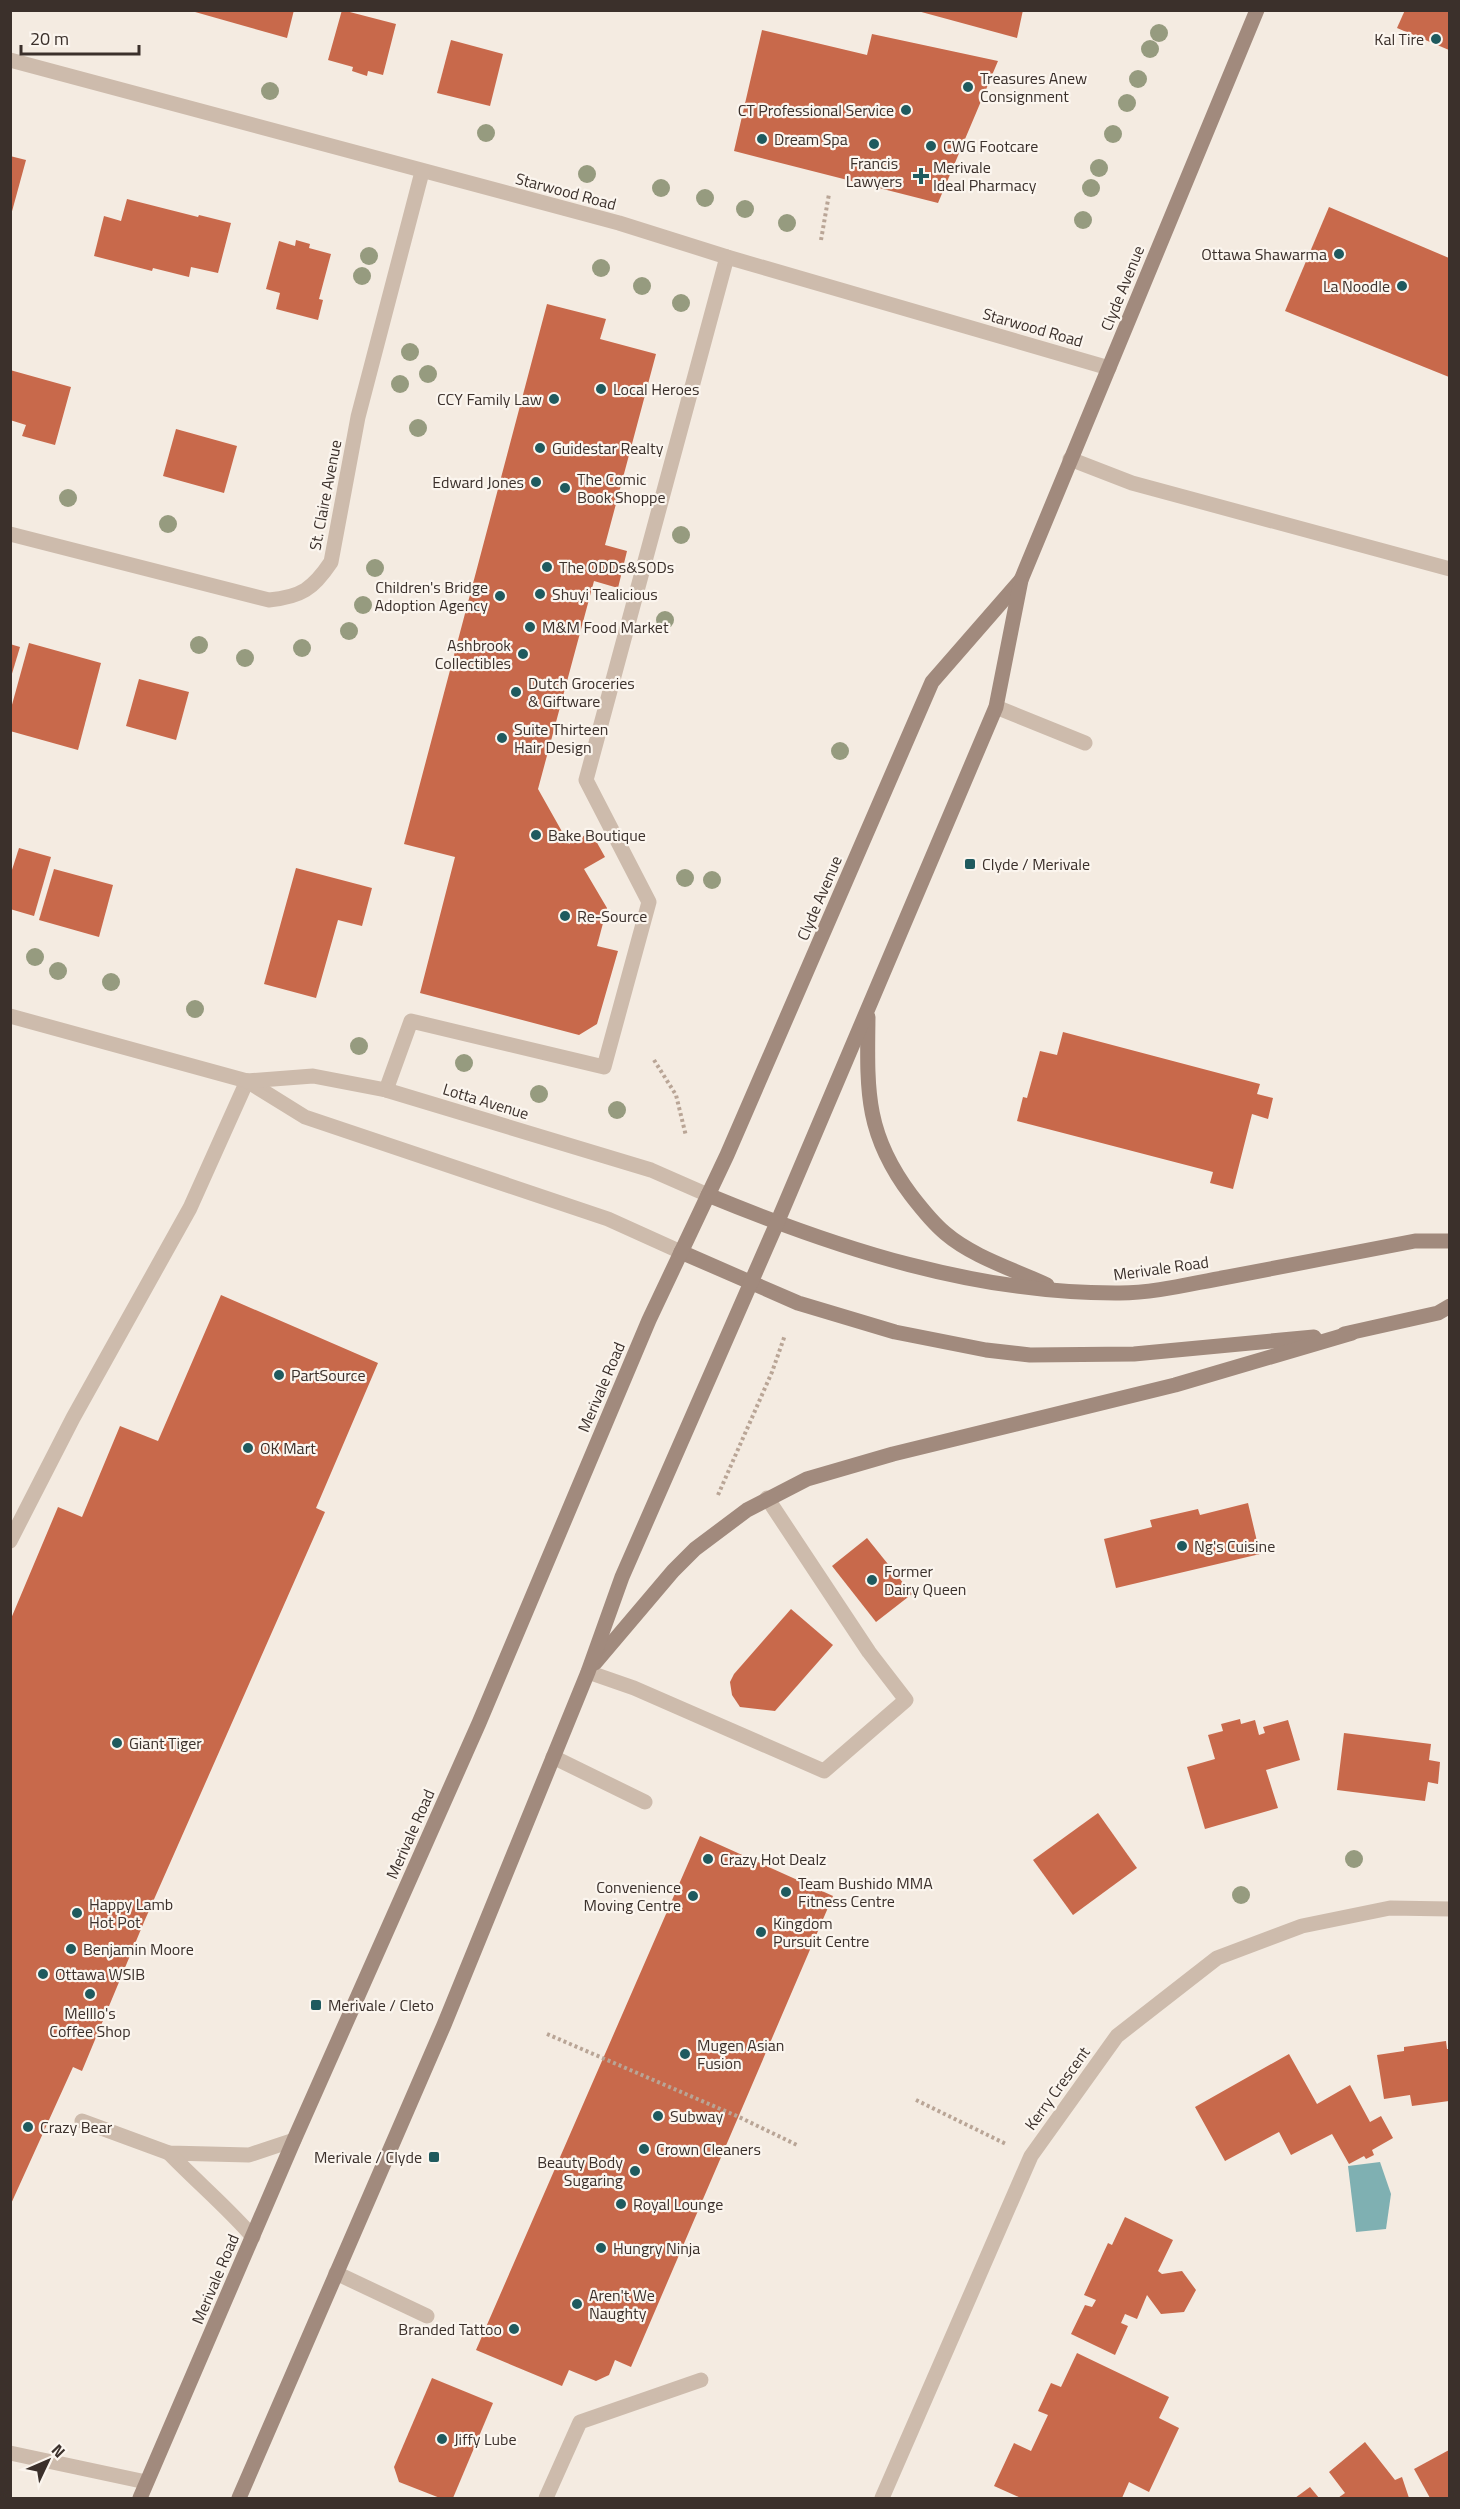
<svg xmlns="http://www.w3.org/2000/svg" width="1460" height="2509" font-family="'Titillium Web',sans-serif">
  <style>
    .water { fill: #7fb0b2 }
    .building { fill: #c8694b }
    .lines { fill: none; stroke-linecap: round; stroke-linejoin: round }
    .path { stroke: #b9a596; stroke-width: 4; stroke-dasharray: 3 3; stroke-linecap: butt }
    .lane { stroke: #cdbbac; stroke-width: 15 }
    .street { stroke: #cdbbac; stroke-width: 15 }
    .secondary { stroke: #a18a7d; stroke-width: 15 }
    .tree { fill: #969b7f }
    .poi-dot { fill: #1f5a5e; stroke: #fbf5ee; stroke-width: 2 }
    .labels { text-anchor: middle; stroke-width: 4.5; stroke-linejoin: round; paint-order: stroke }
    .poi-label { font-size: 16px; fill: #3b302b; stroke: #fbf5ee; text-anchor: start }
    .street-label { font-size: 16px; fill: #3b302b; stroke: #fbf5ee }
  </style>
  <rect width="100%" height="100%" fill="#f4ebe1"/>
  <polygon class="water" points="1380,2162 1391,2194 1386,2229 1356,2232 1348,2166"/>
  <g class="building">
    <polygon points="188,10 294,10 287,38"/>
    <polygon points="342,10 396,24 383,75 368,71 367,76 352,71 353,67 328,60"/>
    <polygon points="914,10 1023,10 1017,38"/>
    <polygon points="1405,10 1449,10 1449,50 1397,28"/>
    <polygon points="762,30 867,55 872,34 998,61 938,203 734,151"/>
    <polygon points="451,40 503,54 490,106 437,93"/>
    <polygon points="10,156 26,160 11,215 10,215"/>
    <polygon points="127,199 198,217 199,215 231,223 218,273 191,267 189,277 153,268 152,271 94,256 104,216 121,221"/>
    <polygon points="1329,207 1449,258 1449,377 1285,311"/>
    <polygon points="296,240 310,244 309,248 331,254 319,299 323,300 318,320 276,309 280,293 266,289 279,241 295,246"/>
    <polygon points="547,304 606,319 600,339 656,354 605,545 627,551 618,588 594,581 538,789 569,844 591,832 605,857 584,869 607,908 597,946 618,951 597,1024 579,1035 420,993 455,857 404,844"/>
    <polygon points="10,370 71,387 55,445 22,436 26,425 10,420"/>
    <polygon points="176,429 237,446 224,493 163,476"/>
    <polygon points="29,643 101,663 78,750 10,731 10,712"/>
    <polygon points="10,644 20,647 11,677 10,677"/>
    <polygon points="139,679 189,692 176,740 126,726"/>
    <polygon points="19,848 51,857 34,916 10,909 10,876"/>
    <polygon points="296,868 372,888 362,926 338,920 316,998 264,984"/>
    <polygon points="54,869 113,885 99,937 39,920"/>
    <polygon points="1063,1032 1260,1084 1257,1094 1273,1098 1268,1119 1252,1114 1233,1189 1210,1183 1213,1172 1017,1121 1023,1097 1027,1098 1040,1051 1057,1055"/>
    <polygon points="221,1295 378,1363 316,1508 325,1512 144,1922 82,2071 73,2067 10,2206 10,1621 58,1507 82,1517 120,1426 158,1441"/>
    <polygon points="1248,1503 1260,1554 1116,1588 1104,1539 1152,1527 1150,1520 1198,1509 1200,1515"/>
    <polygon points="867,1538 912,1594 876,1622 832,1566"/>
    <polygon points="791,1609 833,1645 775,1711 740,1707 732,1695 730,1682 734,1674"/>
    <polygon points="1240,1719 1241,1724 1255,1720 1259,1735 1265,1733 1263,1727 1288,1720 1300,1760 1266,1770 1278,1808 1205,1829 1187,1767 1215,1759 1208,1735 1223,1731 1221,1724"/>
    <polygon points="1344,1733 1431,1744 1429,1760 1440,1762 1438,1784 1428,1782 1425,1801 1337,1790"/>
    <polygon points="1098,1813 1137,1868 1073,1915 1033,1860"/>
    <polygon points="700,1836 833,1896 631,2367 615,2360 609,2375 596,2381 569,2370 562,2386 476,2350"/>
    <polygon points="1446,2041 1447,2049 1449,2049 1449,2101 1412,2106 1410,2095 1384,2099 1377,2055 1404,2051 1404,2047"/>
    <polygon points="1289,2054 1317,2104 1350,2085 1370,2122 1381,2116 1393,2138 1372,2150 1374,2155 1366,2159 1364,2156 1349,2164 1332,2134 1291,2155 1279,2132 1225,2161 1195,2107"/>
    <polygon points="1125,2217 1173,2240 1158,2271 1162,2274 1182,2271 1196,2290 1184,2312 1161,2314 1147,2295 1137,2319 1125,2314 1121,2323 1128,2326 1115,2355 1071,2334 1085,2305 1092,2307 1096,2300 1084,2295 1108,2243 1112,2245"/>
    <polygon points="1077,2353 1169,2397 1159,2418 1179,2428 1149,2492 1129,2482 1122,2498 1021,2498 994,2486 1014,2443 1031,2451 1048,2415 1038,2411 1051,2383 1061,2387"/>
    <polygon points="432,2378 493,2403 453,2498 440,2498 399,2482 394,2467"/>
    <polygon points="1365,2442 1395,2480 1402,2477 1409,2498 1338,2498 1345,2493 1329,2472"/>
    <polygon points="1449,2450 1449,2498 1430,2498 1414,2469"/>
    <polygon points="1310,2487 1319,2498 1295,2498"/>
  </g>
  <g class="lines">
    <g class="path">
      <polyline points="821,240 829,194"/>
      <polyline points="654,1060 676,1095 686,1136"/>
      <polyline points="718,1495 772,1372 785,1335"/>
      <polyline points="547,2034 739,2117 797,2145"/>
      <polyline points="916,2100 1006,2144"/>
    </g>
    <g class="lane">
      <polyline points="1070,459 1132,483 1450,569"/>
      <polyline points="996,707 1085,743"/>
      <polyline points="386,1090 411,1021 604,1067 649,902 586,780 727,257"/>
      <polyline points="10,1541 73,1418 190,1208 247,1081"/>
      <polyline points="588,1672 634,1688 824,1771 906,1700 869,1652 767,1498"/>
      <polyline points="553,1757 645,1802"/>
      <polyline points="82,2121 169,2153 249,2155 294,2140"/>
      <path d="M169 2153C197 2182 227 2207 253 2237"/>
      <polyline points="336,2273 427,2316"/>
      <polyline points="546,2498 580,2422 701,2380"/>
    </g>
    <g class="street">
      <polyline points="10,60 619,223 727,257 1109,368"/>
      <path d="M10 534 269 600C301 597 313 589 331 562L358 417 422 172"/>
      <polyline points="10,1016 247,1081 305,1117 608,1219 681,1252"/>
      <polyline points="247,1081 313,1076 386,1090 651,1170 708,1195"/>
      <polyline points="10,2453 146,2482"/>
      <polyline points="882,2498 1031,2156 1117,2036 1217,1958 1302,1926 1390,1908 1450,1909"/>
    </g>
    <g class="secondary">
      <path d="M868 1017C867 1091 865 1134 911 1195 921 1208 932 1222 945 1233 973 1257 1013 1269 1047 1285"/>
      <path d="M708 1195C839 1249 976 1294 1120 1293 1156 1293 1193 1283 1228 1277 1290 1265 1353 1253 1415 1241H1450"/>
      <polyline points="681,1252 798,1303 895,1332 986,1350 1030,1355 1134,1354 1314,1337"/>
      <polyline points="1344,1334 1438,1313 1450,1306"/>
      <polyline points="595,1663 673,1571 695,1549 747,1510 807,1479 893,1454 1175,1385 1352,1333"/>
      <polyline points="140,2498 294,2140 479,1723 649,1320 727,1155 932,682 1021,580"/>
      <polyline points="239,2498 444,2025 588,1672 622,1577 777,1223 996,707 1021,580 1257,10"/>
    </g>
  </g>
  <g class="tree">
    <circle cx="1159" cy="33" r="9"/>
    <circle cx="1150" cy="49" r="9"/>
    <circle cx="1138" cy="79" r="9"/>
    <circle cx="270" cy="91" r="9"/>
    <circle cx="1127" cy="103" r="9"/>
    <circle cx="486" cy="133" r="9"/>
    <circle cx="1113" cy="134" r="9"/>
    <circle cx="1099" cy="168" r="9"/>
    <circle cx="587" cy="174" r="9"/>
    <circle cx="661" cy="188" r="9"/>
    <circle cx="1091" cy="188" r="9"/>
    <circle cx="705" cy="198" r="9"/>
    <circle cx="745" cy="209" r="9"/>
    <circle cx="1083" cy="220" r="9"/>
    <circle cx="787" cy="223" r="9"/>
    <circle cx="369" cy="256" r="9"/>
    <circle cx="601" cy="268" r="9"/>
    <circle cx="362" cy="276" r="9"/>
    <circle cx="642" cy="286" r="9"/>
    <circle cx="681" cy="303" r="9"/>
    <circle cx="410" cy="352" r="9"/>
    <circle cx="428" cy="374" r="9"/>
    <circle cx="400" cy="384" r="9"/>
    <circle cx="418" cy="428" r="9"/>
    <circle cx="68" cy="498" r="9"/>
    <circle cx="168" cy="524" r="9"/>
    <circle cx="681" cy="535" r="9"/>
    <circle cx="375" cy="568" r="9"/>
    <circle cx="363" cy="605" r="9"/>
    <circle cx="665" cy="620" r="9"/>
    <circle cx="349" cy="631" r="9"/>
    <circle cx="199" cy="645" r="9"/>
    <circle cx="302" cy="648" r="9"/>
    <circle cx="245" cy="658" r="9"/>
    <circle cx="840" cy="751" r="9"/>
    <circle cx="685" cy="878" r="9"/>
    <circle cx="712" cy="880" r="9"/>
    <circle cx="35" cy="957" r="9"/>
    <circle cx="58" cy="971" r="9"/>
    <circle cx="111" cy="982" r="9"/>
    <circle cx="195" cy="1009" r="9"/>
    <circle cx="359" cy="1046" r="9"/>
    <circle cx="464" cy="1063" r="9"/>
    <circle cx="539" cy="1094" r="9"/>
    <circle cx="617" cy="1110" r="9"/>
    <circle cx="1354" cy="1859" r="9"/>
    <circle cx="1241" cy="1895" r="9"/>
  </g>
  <g class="poi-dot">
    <circle cx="1436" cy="39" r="6"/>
    <circle cx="968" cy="87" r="6"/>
    <circle cx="906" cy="110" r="6"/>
    <circle cx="762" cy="139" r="6"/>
    <circle cx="874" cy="144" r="6"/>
    <circle cx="931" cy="146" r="6"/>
    <path d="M918 167h6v6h6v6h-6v6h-6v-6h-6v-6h6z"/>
    <circle cx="1339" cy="254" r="6"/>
    <circle cx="1402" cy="286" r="6"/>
    <circle cx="601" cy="389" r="6"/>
    <circle cx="554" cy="399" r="6"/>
    <circle cx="540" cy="448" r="6"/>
    <circle cx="536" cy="482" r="6"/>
    <circle cx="565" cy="488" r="6"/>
    <circle cx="547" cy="567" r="6"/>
    <circle cx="540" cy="594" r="6"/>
    <circle cx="500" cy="596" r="6"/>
    <circle cx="530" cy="627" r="6"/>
    <circle cx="523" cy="654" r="6"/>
    <circle cx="516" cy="692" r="6"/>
    <circle cx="502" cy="738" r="6"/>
    <circle cx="536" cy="835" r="6"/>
    <rect x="964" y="858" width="12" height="12" rx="3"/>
    <circle cx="565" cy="916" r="6"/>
    <circle cx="279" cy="1375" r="6"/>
    <circle cx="248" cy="1448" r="6"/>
    <circle cx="1182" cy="1546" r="6"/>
    <circle cx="872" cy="1580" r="6"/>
    <circle cx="117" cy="1743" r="6"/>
    <circle cx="708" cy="1859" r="6"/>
    <circle cx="786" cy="1892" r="6"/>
    <circle cx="693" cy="1896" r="6"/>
    <circle cx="77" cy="1913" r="6"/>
    <circle cx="761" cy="1932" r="6"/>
    <circle cx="71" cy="1949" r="6"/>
    <circle cx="43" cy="1974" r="6"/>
    <circle cx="90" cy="1994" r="6"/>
    <rect x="310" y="1999" width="12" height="12" rx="3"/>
    <circle cx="685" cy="2054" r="6"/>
    <circle cx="658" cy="2116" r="6"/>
    <circle cx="28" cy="2127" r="6"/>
    <circle cx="644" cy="2149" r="6"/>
    <rect x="428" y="2151" width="12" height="12" rx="3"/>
    <circle cx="635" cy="2171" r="6"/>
    <circle cx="621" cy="2204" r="6"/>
    <circle cx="601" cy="2248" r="6"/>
    <circle cx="577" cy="2304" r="6"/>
    <circle cx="514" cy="2329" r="6"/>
    <circle cx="442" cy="2439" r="6"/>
  </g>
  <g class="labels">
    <g class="poi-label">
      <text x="1424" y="45" text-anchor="end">Kal Tire</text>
      <text x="980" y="84">Treasures Anew<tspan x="980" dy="18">Consignment</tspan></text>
      <text x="894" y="116" text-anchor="end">CT Professional Service</text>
      <text x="774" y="145">Dream Spa</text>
      <text x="943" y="152">CWG Footcare</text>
      <text x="874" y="169" text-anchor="middle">Francis<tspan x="874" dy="18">Lawyers</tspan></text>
      <text x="933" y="173">Merivale<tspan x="933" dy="18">Ideal Pharmacy</tspan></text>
      <text x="1327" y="260" text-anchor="end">Ottawa Shawarma</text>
      <text x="1390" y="292" text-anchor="end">La Noodle</text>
      <text x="613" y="395">Local Heroes</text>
      <text x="542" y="405" text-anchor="end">CCY Family Law</text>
      <text x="552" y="454">Guidestar Realty</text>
      <text x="577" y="485">The Comic<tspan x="577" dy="18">Book Shoppe</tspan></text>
      <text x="524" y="488" text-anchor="end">Edward Jones</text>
      <text x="559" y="573">The ODDs&amp;SODs</text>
      <text x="488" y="593" text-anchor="end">Children's Bridge<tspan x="488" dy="18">Adoption Agency</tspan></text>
      <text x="552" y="600">Shuyi Tealicious</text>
      <text x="542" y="633">M&amp;M Food Market</text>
      <text x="511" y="651" text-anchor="end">Ashbrook<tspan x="511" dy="18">Collectibles</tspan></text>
      <text x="528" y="689">Dutch Groceries<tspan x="528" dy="18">&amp; Giftware</tspan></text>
      <text x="514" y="735">Suite Thirteen<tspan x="514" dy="18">Hair Design</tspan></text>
      <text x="548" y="841">Bake Boutique</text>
      <text x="982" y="870">Clyde / Merivale</text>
      <text x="577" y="922">Re-Source</text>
      <text x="291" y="1381">PartSource</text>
      <text x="260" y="1454">OK Mart</text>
      <text x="1194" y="1552">Ng's Cuisine</text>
      <text x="884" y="1577">Former<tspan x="884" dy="18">Dairy Queen</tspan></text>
      <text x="129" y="1749">Giant Tiger</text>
      <text x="720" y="1865">Crazy Hot Dealz</text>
      <text x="798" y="1889">Team Bushido MMA<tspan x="798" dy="18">Fitness Centre</tspan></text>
      <text x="681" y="1893" text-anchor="end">Convenience<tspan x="681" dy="18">Moving Centre</tspan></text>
      <text x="89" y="1910">Happy Lamb<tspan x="89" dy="18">Hot Pot</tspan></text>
      <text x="773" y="1929">Kingdom<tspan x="773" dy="18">Pursuit Centre</tspan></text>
      <text x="83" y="1955">Benjamin Moore</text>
      <text x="55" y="1980">Ottawa WSIB</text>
      <text x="328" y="2011">Merivale / Cleto</text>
      <text x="90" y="2019" text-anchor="middle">Melllo's<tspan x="90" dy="18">Coffee Shop</tspan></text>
      <text x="697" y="2051">Mugen Asian<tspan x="697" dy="18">Fusion</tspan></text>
      <text x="670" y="2122">Subway</text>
      <text x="40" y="2133">Crazy Bear</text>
      <text x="656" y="2155">Crown Cleaners</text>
      <text x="422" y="2163" text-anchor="end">Merivale / Clyde</text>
      <text x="623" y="2168" text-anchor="end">Beauty Body<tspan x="623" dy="18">Sugaring</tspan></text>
      <text x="633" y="2210">Royal Lounge</text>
      <text x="613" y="2254">Hungry Ninja</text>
      <text x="589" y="2301">Aren't We<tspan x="589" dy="18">Naughty</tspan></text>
      <text x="502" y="2335" text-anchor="end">Branded Tattoo</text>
      <text x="454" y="2445">Jiffy Lube</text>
    </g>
    <g class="street-label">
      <text transform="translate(566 191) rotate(15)" y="6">Starwood Road</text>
      <text transform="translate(1122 288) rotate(-68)" y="6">Clyde Avenue</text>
      <text transform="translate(1033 327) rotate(16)" y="6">Starwood Road</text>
      <text transform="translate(325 495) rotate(-79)" y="6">St. Claire Avenue</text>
      <text transform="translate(819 898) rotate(-67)" y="6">Clyde Avenue</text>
      <text transform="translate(486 1101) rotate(17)" y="6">Lotta Avenue</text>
      <text transform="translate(1161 1268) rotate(-8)" y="6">Merivale Road</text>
      <text transform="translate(601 1387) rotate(-67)" y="6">Merivale Road</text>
      <text transform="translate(410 1834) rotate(-66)" y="6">Merivale Road</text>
      <text transform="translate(1057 2088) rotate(-54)" y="6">Kerry Crescent</text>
      <text transform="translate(215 2279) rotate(-67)" y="6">Merivale Road</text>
    </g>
  </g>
  <rect width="1460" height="2509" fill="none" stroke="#3b302b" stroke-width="24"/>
  <g transform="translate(48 2461) rotate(46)" stroke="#fbf5ee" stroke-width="4.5" paint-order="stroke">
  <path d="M0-4.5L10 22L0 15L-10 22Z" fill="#3b302b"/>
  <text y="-9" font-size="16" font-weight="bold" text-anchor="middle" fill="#3b302b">N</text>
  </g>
  <path d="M21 45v9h118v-9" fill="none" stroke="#3b302b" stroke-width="3"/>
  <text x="30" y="45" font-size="18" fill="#3b302b" stroke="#fbf5ee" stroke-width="4.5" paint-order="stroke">20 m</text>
</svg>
